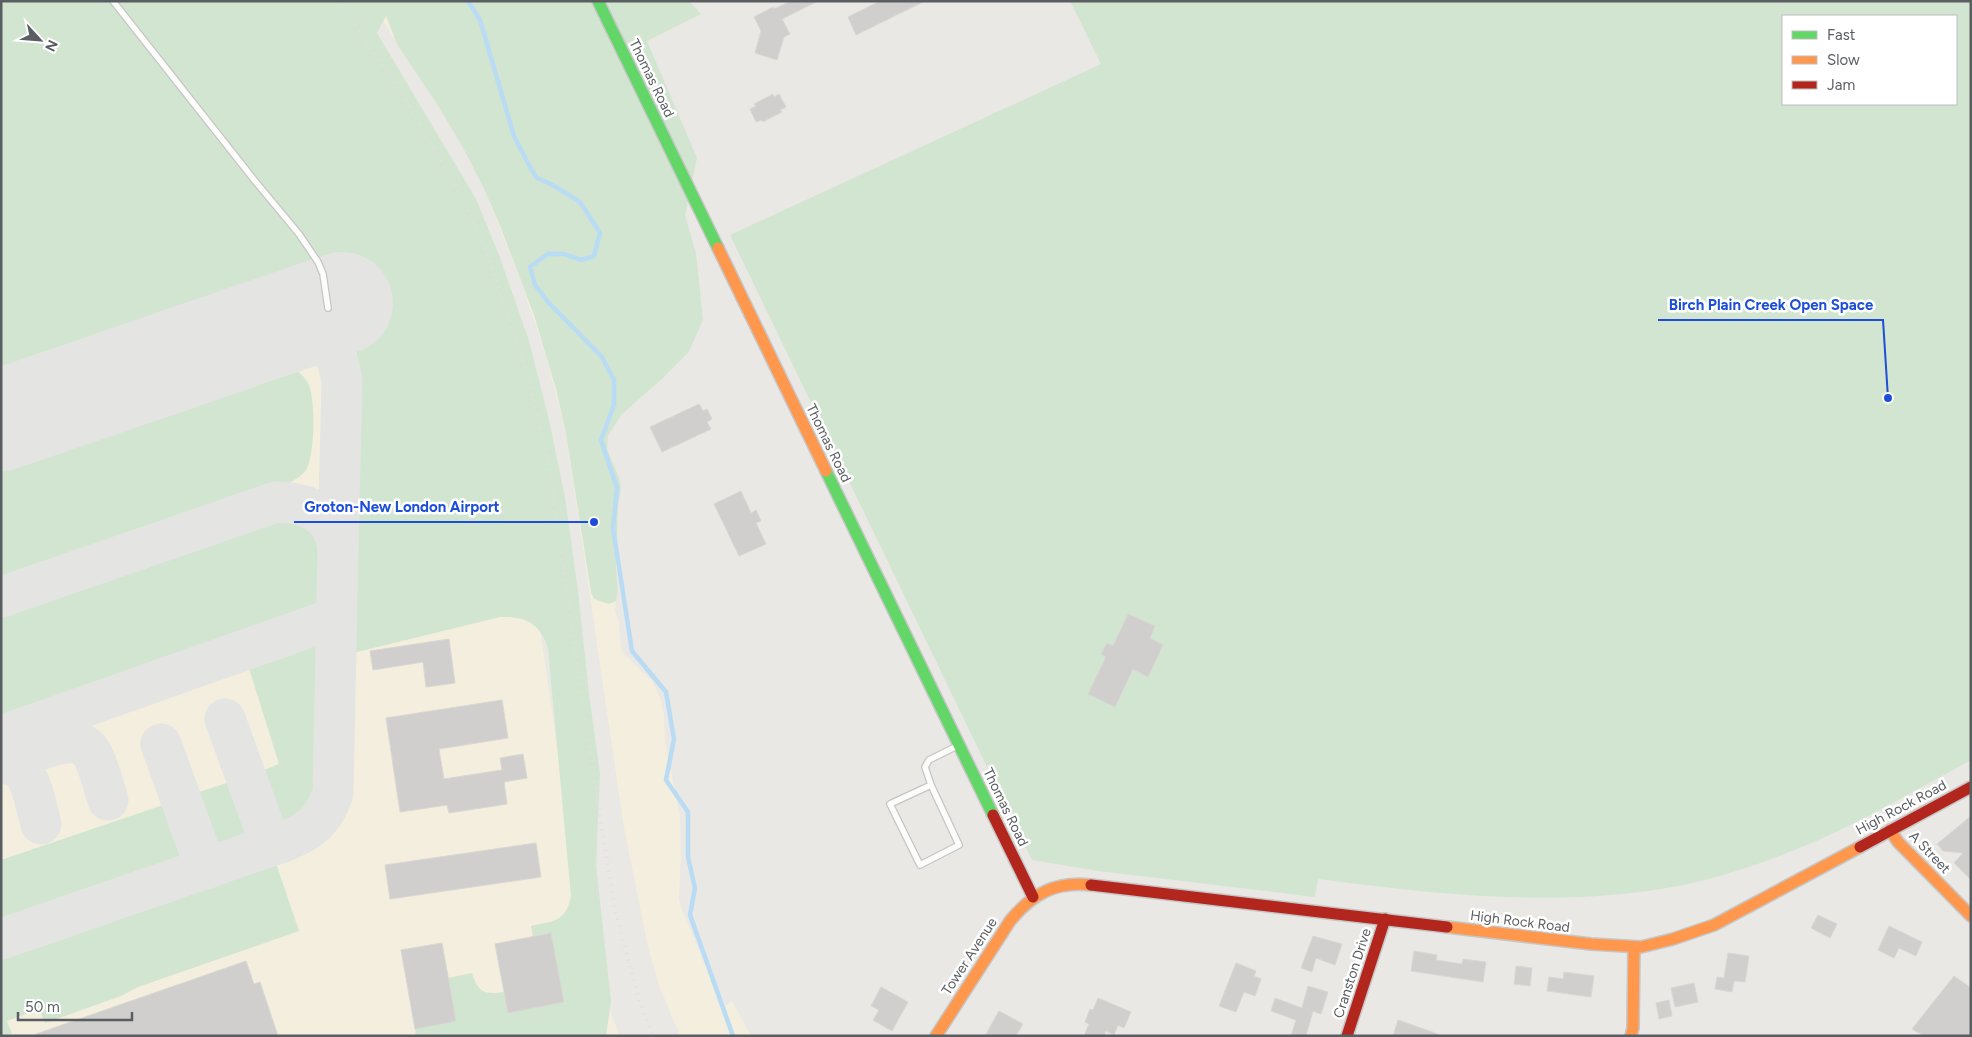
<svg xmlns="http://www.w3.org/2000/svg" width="1972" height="1037" font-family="Figtree,sans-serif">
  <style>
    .commercial { fill: #f3eedd }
    .green { fill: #d2e5d0; fill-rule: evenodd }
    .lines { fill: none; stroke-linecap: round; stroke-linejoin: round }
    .stream { stroke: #b9dbf3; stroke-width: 4.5 }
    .taxiway { stroke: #e4e4e2; stroke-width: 41 }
    .runway { stroke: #e4e4e2; stroke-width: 102 }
    .building { fill: #d0cfcd; stroke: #d8d7d3 }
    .lane-casing { stroke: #c5c5c5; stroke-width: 8 }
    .fast-casing { stroke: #c6c6c6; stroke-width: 14 }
    .slow-casing { stroke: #c6c6c6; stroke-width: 14 }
    .jam-casing { stroke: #c6c6c6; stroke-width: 14 }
    .lane { stroke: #fcfcfb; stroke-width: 5.5 }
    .fast { stroke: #63d668; stroke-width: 11 }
    .slow { stroke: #ff974d; stroke-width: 11 }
    .jam { stroke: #b3261e; stroke-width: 11 }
    .rail { stroke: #e0e1e1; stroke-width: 4; stroke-dasharray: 1 6; stroke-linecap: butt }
    .labels { text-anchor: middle; stroke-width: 5; stroke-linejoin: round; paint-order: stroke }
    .street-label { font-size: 14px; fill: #5a5d61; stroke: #fff }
    .leader { fill: none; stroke: #1d4ed8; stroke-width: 2 }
    .callout-dot { fill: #1d4ed8; stroke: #fff; stroke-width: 2 }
    .callout-label { font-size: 15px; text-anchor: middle; font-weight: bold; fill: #1d4ed8; stroke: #fff; stroke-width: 5; stroke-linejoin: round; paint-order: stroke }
  </style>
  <rect width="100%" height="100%" fill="#e9e8e4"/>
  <g class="commercial">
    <polygon points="1,1 304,1 536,601 573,857 609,1008 620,1036 1,1036"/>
    <polygon points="370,1 465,1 596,430 616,559 618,587 615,610 619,622 621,651 653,682 661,700 664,715 665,741 680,815 681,853 679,898 681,907 719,997 725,1006 732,1001 751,1036 680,1036 658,983 647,942 624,828 566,433 545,353 518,273 483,187 462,146 437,104"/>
  </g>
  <g class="green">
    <path d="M1 1H689L701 14 647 41 697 158 685 215 696 253 703 320 688 353 663 378 622 414 608 436 607 449 619 478 621 488 618 506 616 566 618 590 616 601 609 604 594 599 591 592 566 433 556 389 534 315 501 228 483 187 462 146 437 104 397 44 386 16 377 33 476 199 499 255 529 341 549 420 565 497 578 591 589 694 600 774 596 865 611 1001 606 1036H416L415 1029 448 978 472 973C478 992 484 995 504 992L508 1013 564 1002 551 933 533 936 531 926C554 921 566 922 571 896L548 648C540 623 525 616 500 617L353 653 359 370C356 336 343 304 332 271L1 385Z"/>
    <path d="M1070 1H1971V760C1912 792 1854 827 1792 851 1750 868 1706 882 1661 889 1547 907 1432 894 1318 879L1315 897 1098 871 1032 860 730 235 1101 64ZM1783 16H1956V104H1783Z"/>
    <path d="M272 364C285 365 301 369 308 383 316 399 315 455 306 470 301 477 294 480 287 484L1 582V456Z"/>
    <path d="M278 517C330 517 322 569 320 606L1 715V611Z"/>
    <polygon points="315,642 318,642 320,648 316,813 277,826 259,772 279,764 248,665"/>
    <polygon points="233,781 252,834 213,848 193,794"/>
    <polygon points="169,803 186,857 1,920 1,860"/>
    <polygon points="276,863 299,931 138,987 121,996 45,1023 39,1009 7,1021 12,1034 1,1036 1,957"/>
  </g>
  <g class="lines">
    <polyline class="stream" points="468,1 480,20 514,136 530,167 537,178 551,184 580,202 600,233 594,256 581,260 564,254 548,254 530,267 535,285 548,302 602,357 614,380 614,405 601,440 617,488 613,528 632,651 666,692 674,739 666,780 688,812 688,857 695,888 690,915 733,1036"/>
    <g class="taxiway">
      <path d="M269 328C311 329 336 336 342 382L338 548"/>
      <path d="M1 597 276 502C308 502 333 514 338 548L333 793C324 820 311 831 285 841L1 939"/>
      <polyline points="225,719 271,846"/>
      <polyline points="1,736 321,623 337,623"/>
      <polyline points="161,744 206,869"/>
      <path d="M15 759C33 753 77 730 91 752 99 766 103 784 108 800"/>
      <path d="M4 763C10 765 17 765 22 771 32 781 37 810 41 824"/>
    </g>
    <polyline class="runway" points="1,420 342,303"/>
  </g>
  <g class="building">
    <polygon points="791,1 818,1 782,19 790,34 784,37 777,60 755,53 761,31 754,17 773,7 774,9"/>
    <polygon points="880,1 925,1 856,35 848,17"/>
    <polygon points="773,94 774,97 779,94 786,107 780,110 782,112 774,116 763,122 762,120 756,122 750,109 756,106 754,104"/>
    <polygon points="699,404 703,411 707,409 712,419 707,422 711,429 662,452 650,427"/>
    <polygon points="741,491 751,513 756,510 761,521 756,523 766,544 739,556 714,504"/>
    <polygon points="1128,614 1155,626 1150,638 1163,645 1148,677 1133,669 1115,707 1088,694 1106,657 1101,654 1107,643 1113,646"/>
    <polygon points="449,639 455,683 426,687 423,662 373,670 370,651"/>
    <polygon points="502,700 508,738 439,749 444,779 502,770 500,758 523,754 527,778 504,782 507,804 449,813 447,805 400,812 386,718"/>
    <polygon points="1971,816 1971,880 1954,863 1963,853 1943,851 1937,844"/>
    <polygon points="536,843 541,877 390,899 385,865"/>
    <polygon points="1818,915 1837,924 1830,938 1811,928"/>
    <polygon points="1889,926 1922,942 1916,956 1899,948 1894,958 1878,950"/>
    <polygon points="551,933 564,1002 508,1013 495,944"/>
    <polygon points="1313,936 1342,944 1335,965 1316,958 1312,972 1301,968"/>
    <polygon points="442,943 456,1021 415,1029 401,950"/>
    <polygon points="1414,951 1437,955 1436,960 1462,964 1463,959 1486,962 1483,982 1411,971"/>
    <polygon points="1728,953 1749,956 1745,982 1734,981 1732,992 1715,989 1717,977 1724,978"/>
    <polygon points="246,961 254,984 260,982 278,1036 36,1036 36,1034"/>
    <polygon points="1236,963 1256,971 1254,976 1261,979 1255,996 1244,992 1236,1012 1219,1006"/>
    <polygon points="1516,966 1532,968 1530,986 1514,984"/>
    <polygon points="1564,972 1594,976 1591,997 1547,991 1549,977 1563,979"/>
    <polygon points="1954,976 1971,988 1971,1036 1924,1036 1912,1029"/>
    <polygon points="1694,983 1698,1002 1675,1007 1671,988"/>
    <polygon points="1308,986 1328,992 1321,1014 1313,1011 1306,1036 1291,1036 1296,1020 1271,1011 1275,998 1302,1008"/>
    <polygon points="881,987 908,1002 892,1031 873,1020 879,1010 871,1006"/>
    <polygon points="1098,998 1131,1012 1124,1028 1118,1025 1114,1035 1106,1031 1104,1036 1084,1036 1089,1024 1085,1022 1090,1009 1093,1010"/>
    <polygon points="1669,1000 1672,1016 1659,1019 1656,1003"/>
    <polygon points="999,1011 1023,1024 1016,1036 985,1036"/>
    <polygon points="1398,1020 1438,1034 1438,1036 1393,1036"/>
  </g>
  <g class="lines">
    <defs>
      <g id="lane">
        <polyline points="113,1 255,181 299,234 318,262 323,274 328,308"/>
        <polyline points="931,785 890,804 920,865 959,845 931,785 925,767 929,760 957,746"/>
      </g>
      <g id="fast">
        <polyline points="598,1 718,248"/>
        <polyline points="826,471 993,815"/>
      </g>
      <g id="slow">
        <polyline points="718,248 826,471"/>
        <polyline points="1890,830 1898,842 1971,916"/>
        <polyline points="1447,927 1591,944 1641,947 1673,939 1714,925 1860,847"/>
        <path d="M936 1036 1010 921C1032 894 1055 881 1091 885"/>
        <polyline points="1631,1036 1633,1028 1634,947"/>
      </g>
      <g id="jam">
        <polyline points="993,815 1033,897"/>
        <polyline points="1860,847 1971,787"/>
        <polyline points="1091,885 1447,927"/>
        <polyline points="1347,1036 1385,919"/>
      </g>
    </defs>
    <use href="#lane" class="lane-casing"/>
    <use href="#fast" class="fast-casing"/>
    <use href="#slow" class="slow-casing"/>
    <use href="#jam" class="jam-casing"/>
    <use href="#lane" class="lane"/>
    <use href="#fast" class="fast"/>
    <use href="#slow" class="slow"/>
    <use href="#jam" class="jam"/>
    <polyline class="rail" points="339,1 406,100 457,189 484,245 526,369 547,454 600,818 615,909 637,993 653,1036"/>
  </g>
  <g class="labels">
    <g class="street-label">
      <text transform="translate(652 78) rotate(64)" y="5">Thomas Road</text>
      <text transform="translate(829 443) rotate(64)" y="5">Thomas Road</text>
      <text transform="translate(1006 807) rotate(64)" y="5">Thomas Road</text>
      <text transform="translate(1901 807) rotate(-28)" y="5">High Rock Road</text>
      <text transform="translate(1930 852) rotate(46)" y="5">A Street</text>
      <text transform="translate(1520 921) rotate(7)" y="5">High Rock Road</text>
      <text transform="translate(969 956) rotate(-57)" y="5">Tower Avenue</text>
      <text transform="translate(1352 973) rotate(-72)" y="5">Cranston Drive</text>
    </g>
  </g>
  <path class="leader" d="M1888 398L1883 320H1658M594 522L509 522H294"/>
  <g class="callout-dot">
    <circle cx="1888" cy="398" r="5"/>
    <circle cx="594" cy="522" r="5"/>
  </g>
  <g class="callout-label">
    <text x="1771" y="310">Birch Plain Creek Open Space</text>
    <text x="402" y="512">Groton-New London Airport</text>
  </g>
  <rect width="1972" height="1037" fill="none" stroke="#5a5d61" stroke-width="5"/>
  <rect x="1782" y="15" width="175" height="90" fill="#ffffff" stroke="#bdbec0"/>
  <rect x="1792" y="31" width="25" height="8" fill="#63d668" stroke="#bdbec0"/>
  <text x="1827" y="40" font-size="15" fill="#5a5d61">Fast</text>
  <rect x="1792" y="56" width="25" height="8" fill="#ff974d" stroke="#bdbec0"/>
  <text x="1827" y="65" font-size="15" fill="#5a5d61">Slow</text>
  <rect x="1792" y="81" width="25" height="8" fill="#b3261e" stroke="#bdbec0"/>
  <text x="1827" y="90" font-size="15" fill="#5a5d61">Jam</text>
  <g transform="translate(40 40) rotate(116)" stroke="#ffffff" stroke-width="4" paint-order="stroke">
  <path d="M0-4L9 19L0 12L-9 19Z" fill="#5a5d61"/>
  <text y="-8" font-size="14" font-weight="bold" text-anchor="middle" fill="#5a5d61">N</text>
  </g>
  <path d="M18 1012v8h114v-8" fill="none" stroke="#5a5d61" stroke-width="2.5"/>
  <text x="25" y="1012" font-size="15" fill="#5a5d61" stroke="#ffffff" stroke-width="4" paint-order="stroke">50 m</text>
</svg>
